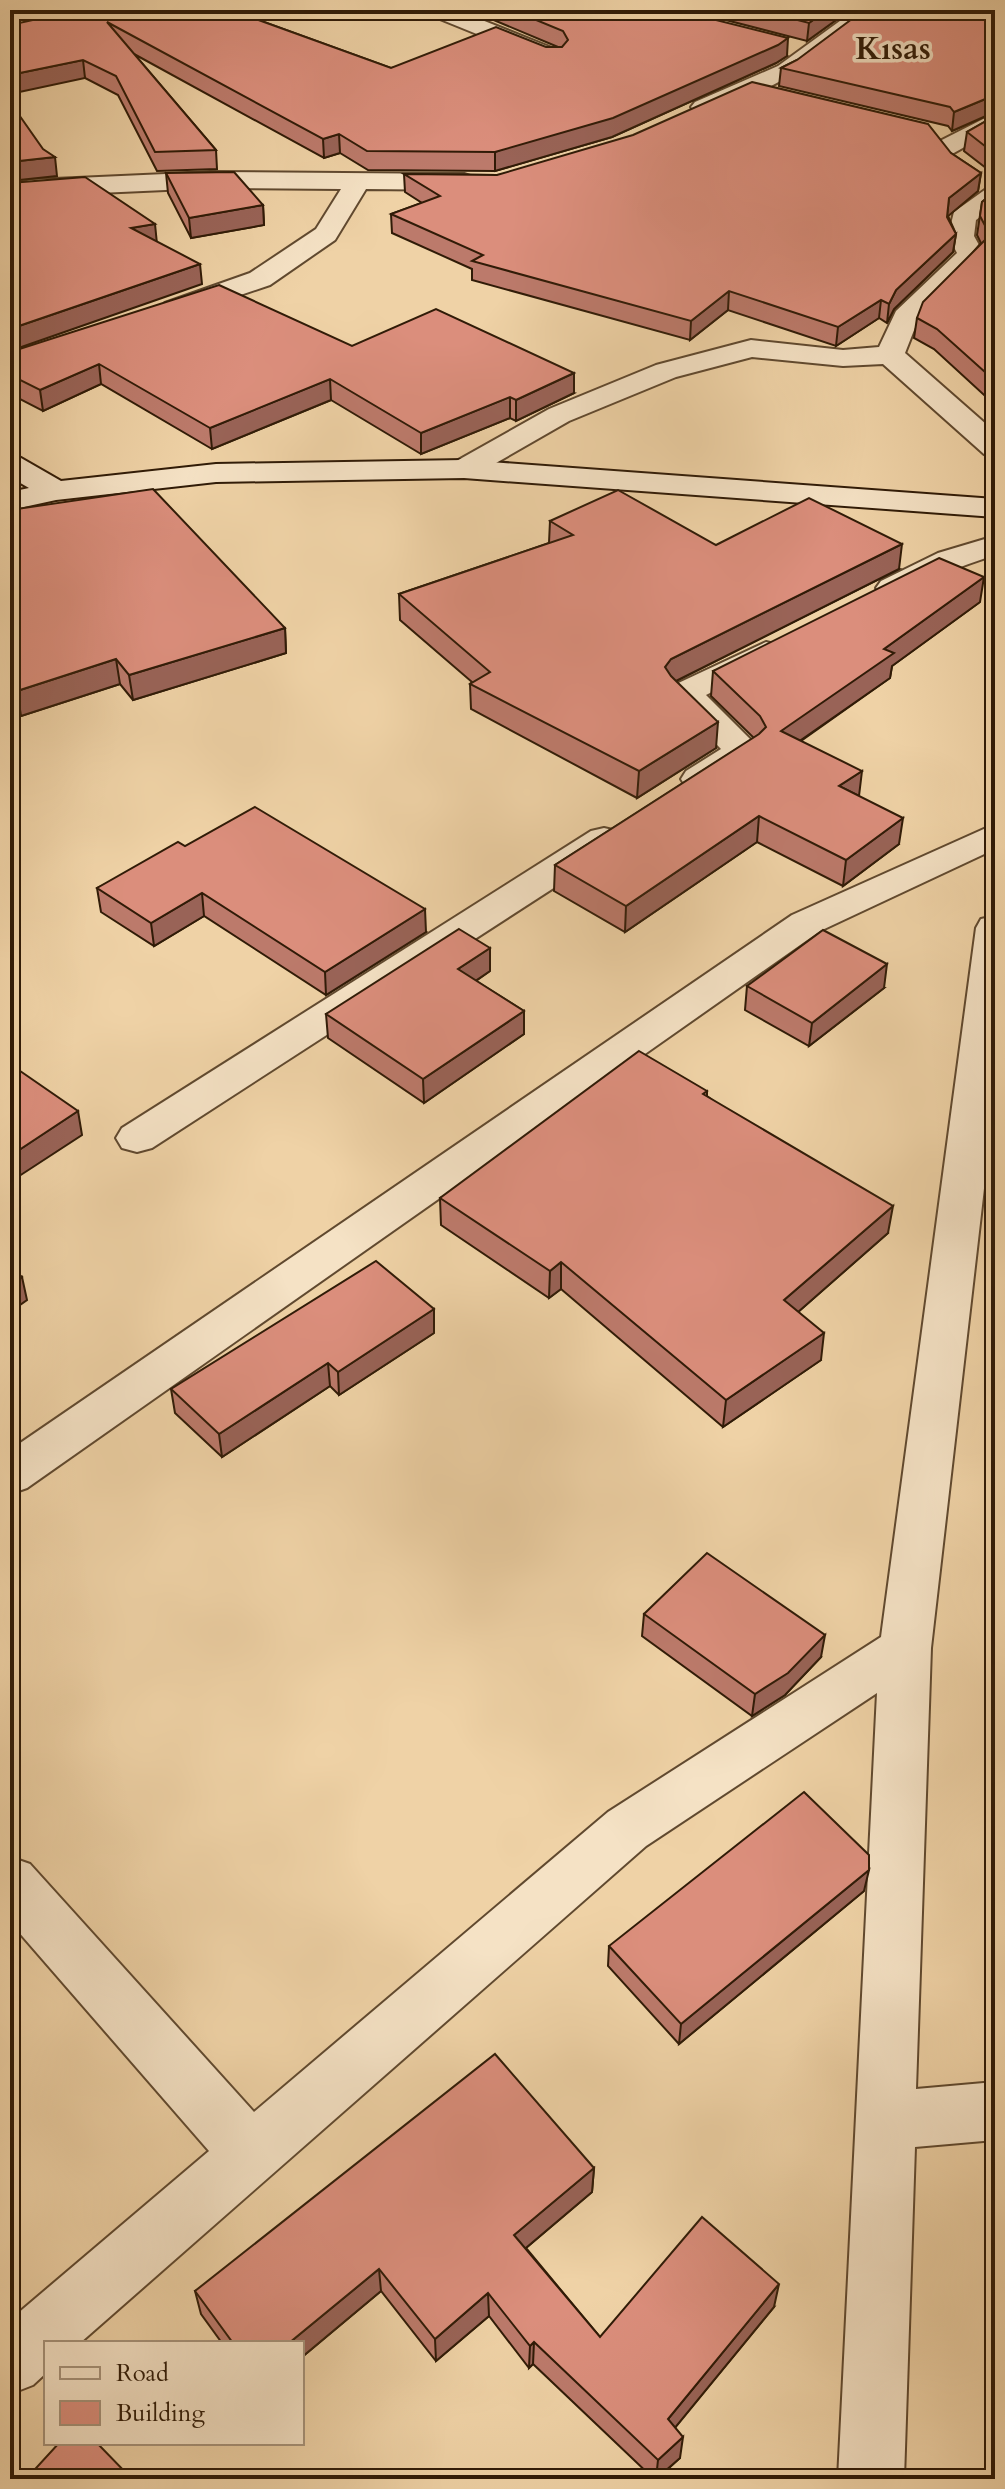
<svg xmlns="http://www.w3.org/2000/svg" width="1005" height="2489" font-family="Cardo,serif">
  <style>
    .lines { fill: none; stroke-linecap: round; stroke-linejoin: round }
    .street-casing { stroke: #60492f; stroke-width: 4 }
    .secondary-casing { stroke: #301b07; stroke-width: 4 }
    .street { fill: #f5e2c5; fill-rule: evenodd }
    .secondary { fill: #f5e2c5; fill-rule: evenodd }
    .wall { fill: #bc7a6b; stroke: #301b07; stroke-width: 2 }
    .shaded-wall { fill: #996357; stroke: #301b07; stroke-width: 2 }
    .building { fill: #db8e7c; stroke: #301b07; stroke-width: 2 }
    .labels { text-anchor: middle; stroke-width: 7; stroke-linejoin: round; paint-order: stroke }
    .far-quarter-label { font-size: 32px; font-weight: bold; fill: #301b07; stroke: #f5e2c5 }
  </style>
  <rect width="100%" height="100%" fill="#efd2a6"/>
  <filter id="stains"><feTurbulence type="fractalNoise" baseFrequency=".0025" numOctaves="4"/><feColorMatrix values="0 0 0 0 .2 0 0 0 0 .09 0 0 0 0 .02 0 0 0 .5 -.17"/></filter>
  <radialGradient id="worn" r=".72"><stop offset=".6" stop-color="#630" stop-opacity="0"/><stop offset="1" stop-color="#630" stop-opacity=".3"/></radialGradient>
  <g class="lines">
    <defs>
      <g id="street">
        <polygon points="427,10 457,10 552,48 555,53 552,58 536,58 430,15"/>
        <path d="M855 10H880C860 38 727 120 695 112L691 107 695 102 778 66Z"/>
        <polygon points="995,113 995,130 952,154 934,154 931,149 934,144"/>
        <polygon points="210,172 464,174 473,177 477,182 473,187 464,190 366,189 335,240 270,285 175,317 165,315 161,309 165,303 250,273 316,229 341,189 210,188 32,196 10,200 10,184 32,180"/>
        <polygon points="995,186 995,206 976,220 974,236 984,254 918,320 905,353 995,432 995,457 984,454 883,364 843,366 752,357 676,377 569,421 475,475 464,478 453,475 449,469 453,463 549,409 656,365 751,340 843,350 879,347 896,311 957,253 948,236 954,212 986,189"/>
        <path d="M995 536V555C983 559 970 563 958 568 934 578 907 602 881 595L876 588 881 581 938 553Z"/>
        <path d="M766 642 778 645 783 652 778 659 706 695 761 750C746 771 711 793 686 787L681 779 686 771 721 749 667 693 672 686Z"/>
        <polygon points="995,824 995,849 820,931 27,1488 10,1494 10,1450 792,915"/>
        <polygon points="604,828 617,831 622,839 617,847 152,1148 137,1152 122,1148 116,1138 122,1128 591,831"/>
        <polygon points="995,916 995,1093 931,1648 916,2089 995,2082 995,2140 915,2147 904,2479 838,2479 877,1693 646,1846 80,2343 46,2343 46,2373 33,2385 10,2394 10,2320 209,2151 10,1922 10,1857 30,1864 254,2112 608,1812 881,1637 976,928 981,919"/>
      </g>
      <polygon id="secondary" points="10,455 21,458 61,481 216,464 464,460 995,499 995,517 464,478 216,482 56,500 10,510 10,492 29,488 10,477"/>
    </defs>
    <use href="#street" class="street-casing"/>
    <use href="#secondary" class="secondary-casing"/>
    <use href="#street" class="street"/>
    <use href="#secondary" class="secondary"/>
  </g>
  <g class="wall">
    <polygon points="54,10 231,10 391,68 546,47 558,47 470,10 676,10 787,56 776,63 612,137 495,171 368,170 340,153 324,158 134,54 216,150 217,169 157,171 118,95 85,78 61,14"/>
    <polygon points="687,10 850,10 807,41"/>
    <polygon points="995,10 995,112 952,131 948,126 779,86 781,68 797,60"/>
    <polygon points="995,116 995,175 964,151 967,132"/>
    <polygon points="951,153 981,173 978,191 948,216 956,234 953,252 894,309 887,323 879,318 836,346 728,310 690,340 472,280 472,269 392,233 391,214 422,203 405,192 404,174 497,175"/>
    <polygon points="166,173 263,205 264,225 191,238 168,193"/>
    <polygon points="995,191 995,405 934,349 914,338 917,318 981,243 977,235 982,202"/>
    <polygon points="352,346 574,393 516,421 510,418 421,454 331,400 212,449 101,384 43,411 10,394 10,352"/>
    <polygon points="10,510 285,628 286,653 133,700 120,684 21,716 10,703"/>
    <polygon points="550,521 716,545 899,569 676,681 716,748 637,798 471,709 470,684 472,682 400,620 399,594 549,543"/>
    <polygon points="980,602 892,666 890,678 801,741 859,796 899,844 843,886 757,842 625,932 554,891 555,865 754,738 711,696 713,671"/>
    <polygon points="185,846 426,932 326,995 204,916 154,946 101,912 97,888"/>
    <polygon points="490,971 476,981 524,1011 524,1034 424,1103 328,1038 326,1014"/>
    <polygon points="747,986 884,988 809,1046 745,1010"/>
    <polygon points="707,1091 707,1096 888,1233 798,1312 821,1360 723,1427 561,1289 549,1298 441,1225 440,1198"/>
    <polygon points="434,1333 339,1395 330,1386 222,1457 175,1413 171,1389"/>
    <polygon points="644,1614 821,1657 785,1695 752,1716 642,1636"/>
    <polygon points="864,1891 679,2044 608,1966 609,1946"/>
    <polygon points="594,2168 592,2192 526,2248 600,2337 774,2307 675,2427 680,2458 657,2479 654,2479 533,2364 529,2368 489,2316 436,2361 381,2291 302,2357 302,2343 222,2343 201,2314 195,2291"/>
  </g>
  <g class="shaded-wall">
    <polygon points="827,10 850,10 807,41 809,23"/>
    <polygon points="788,38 787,56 776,63 612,137 495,171 495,152"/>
    <polygon points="83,60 85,78 10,94 10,75"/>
    <polygon points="995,95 995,112 952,131 954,112"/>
    <polygon points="339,134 340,153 324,158 323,139"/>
    <polygon points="55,157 57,176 10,181 10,162"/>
    <polygon points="981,173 978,191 947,217 949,198"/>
    <polygon points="263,205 264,225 191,238 189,218"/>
    <polygon points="155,224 157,244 131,228"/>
    <polygon points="956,234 953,252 894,309 887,323 889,304 896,290"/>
    <polygon points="200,264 202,284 10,351 10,329"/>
    <polygon points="729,291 728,310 690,340 691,321"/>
    <polygon points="881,300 879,318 836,346 838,327"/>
    <polygon points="99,364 101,384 43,411 40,390"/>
    <polygon points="574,373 574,393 516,421 516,400"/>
    <polygon points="330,379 331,400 212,449 210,428"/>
    <polygon points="510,397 510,418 421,454 421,433"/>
    <polygon points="902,544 899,569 670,684 665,667 671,659"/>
    <polygon points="984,577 980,602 892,666 890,678 778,756 781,731 884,649"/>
    <polygon points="285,628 286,653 133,700 129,675"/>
    <polygon points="116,659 120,684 21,716 17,691"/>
    <polygon points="718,722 716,748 637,798 639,771"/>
    <polygon points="862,771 859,796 839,786"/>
    <polygon points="759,816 757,842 625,932 626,906"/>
    <polygon points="903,818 899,844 843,886 846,860"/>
    <polygon points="202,893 204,916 154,946 151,923"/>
    <polygon points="425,909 426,932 326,995 325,972"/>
    <polygon points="490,948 490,971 459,992 458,969"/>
    <polygon points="887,964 884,988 809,1046 812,1023"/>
    <polygon points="524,1011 524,1034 424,1103 423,1079"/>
    <polygon points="78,1111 82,1135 10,1182 10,1156"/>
    <polygon points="893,1206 888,1233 781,1327 784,1300"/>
    <polygon points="561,1262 561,1289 549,1298 550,1271"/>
    <polygon points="22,1277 27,1300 10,1312 10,1285"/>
    <polygon points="434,1309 434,1333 339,1395 338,1372"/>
    <polygon points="824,1333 821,1360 723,1427 726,1400"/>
    <polygon points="328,1363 330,1386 222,1457 219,1434"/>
    <polygon points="825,1635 821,1657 785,1695 752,1716 755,1694"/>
    <polygon points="869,1870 864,1891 679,2044 681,2024"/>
    <polygon points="594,2168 592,2192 514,2258 514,2235"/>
    <polygon points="379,2269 381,2291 302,2357 302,2343 289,2343"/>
    <polygon points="779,2284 774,2307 665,2440 668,2419"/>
    <polygon points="488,2293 489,2316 436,2361 435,2339"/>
    <polygon points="534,2342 533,2364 529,2368 530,2346"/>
    <polygon points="683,2437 680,2458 656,2479 658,2460"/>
  </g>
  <g class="building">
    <polygon points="78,10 231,10 391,68 496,27 546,47 562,47 568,40 563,31 512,10 676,10 788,38 778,45 613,118 495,152 367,151 339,134 323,139 107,22 216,150 155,152 116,76 83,60 10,75 10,25"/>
    <polygon points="758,10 827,10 809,23"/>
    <polygon points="864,10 995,10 995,95 954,112 950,107 781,68 797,60"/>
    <polygon points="752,82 928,124 951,153 981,173 949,198 947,217 956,234 896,290 889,304 881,300 838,327 729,291 691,321 472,261 483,255 391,214 440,196 404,174 497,175 633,135"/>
    <polygon points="10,102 43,149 55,157 10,162"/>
    <polygon points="995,116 995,154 967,132"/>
    <polygon points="234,172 263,205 189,218 166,173"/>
    <polygon points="85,177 155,224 131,228 200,264 10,329 10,183"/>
    <polygon points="995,191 995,381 937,329 917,318 923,302 990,235 980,216 982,202"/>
    <polygon points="219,285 352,346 436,309 574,373 516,400 510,397 421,433 330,379 210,428 99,364 40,390 10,375 10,352"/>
    <polygon points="153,489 285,628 129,675 116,659 17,691 10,683 10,510"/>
    <polygon points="618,490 716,545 809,498 902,544 671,659 665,667 671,676 718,722 639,771 470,684 490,672 399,594 573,535 550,521"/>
    <polygon points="939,558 984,577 884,649 894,653 781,731 862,771 839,786 903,818 846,860 759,816 626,906 555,865 759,734 766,727 760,716 713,671"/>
    <polygon points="255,807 425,909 325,972 202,893 151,923 97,888 178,842 185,846"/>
    <polygon points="459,929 490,948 458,969 524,1011 423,1079 326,1014"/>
    <polygon points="823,930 887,964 812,1023 747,986"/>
    <polygon points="639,1051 707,1091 703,1094 893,1206 784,1300 824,1333 726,1400 561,1262 550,1271 440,1198"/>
    <polygon points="10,1064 78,1111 10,1156"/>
    <polygon points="376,1261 434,1309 338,1372 328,1363 219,1434 171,1389"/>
    <polygon points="10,1267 22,1277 10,1285"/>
    <polygon points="707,1553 825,1635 788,1673 755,1694 644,1614"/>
    <polygon points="804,1792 869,1855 869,1870 681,2024 609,1946"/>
    <polygon points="495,2054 594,2168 514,2235 600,2337 702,2217 779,2284 668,2419 683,2437 658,2460 534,2342 530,2346 488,2293 435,2339 379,2269 289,2343 233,2343 195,2291"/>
    <polygon points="59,2443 97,2443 132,2479 26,2479"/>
  </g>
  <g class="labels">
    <g class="far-quarter-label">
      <text x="893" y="59">Kısas</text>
    </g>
  </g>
  <rect width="1005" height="2489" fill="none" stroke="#efd2a6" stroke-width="40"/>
  <rect x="12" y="12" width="981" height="2465" fill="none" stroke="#301b07" stroke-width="4"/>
  <rect x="20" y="20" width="965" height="2449" fill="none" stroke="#301b07" stroke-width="2"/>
  <rect x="44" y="2341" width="260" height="104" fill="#f5e2c5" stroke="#a69279" stroke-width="2"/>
  <rect x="60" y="2367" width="40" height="12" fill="#f5e2c5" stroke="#a69279" stroke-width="2"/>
  <text x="116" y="2381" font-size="24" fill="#301b07">Road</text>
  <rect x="60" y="2401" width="40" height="24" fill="#db8e7c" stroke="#a69279" stroke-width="2"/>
  <text x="116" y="2421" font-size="24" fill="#301b07">Building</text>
  <rect width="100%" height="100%" filter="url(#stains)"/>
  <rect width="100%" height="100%" fill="url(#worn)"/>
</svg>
